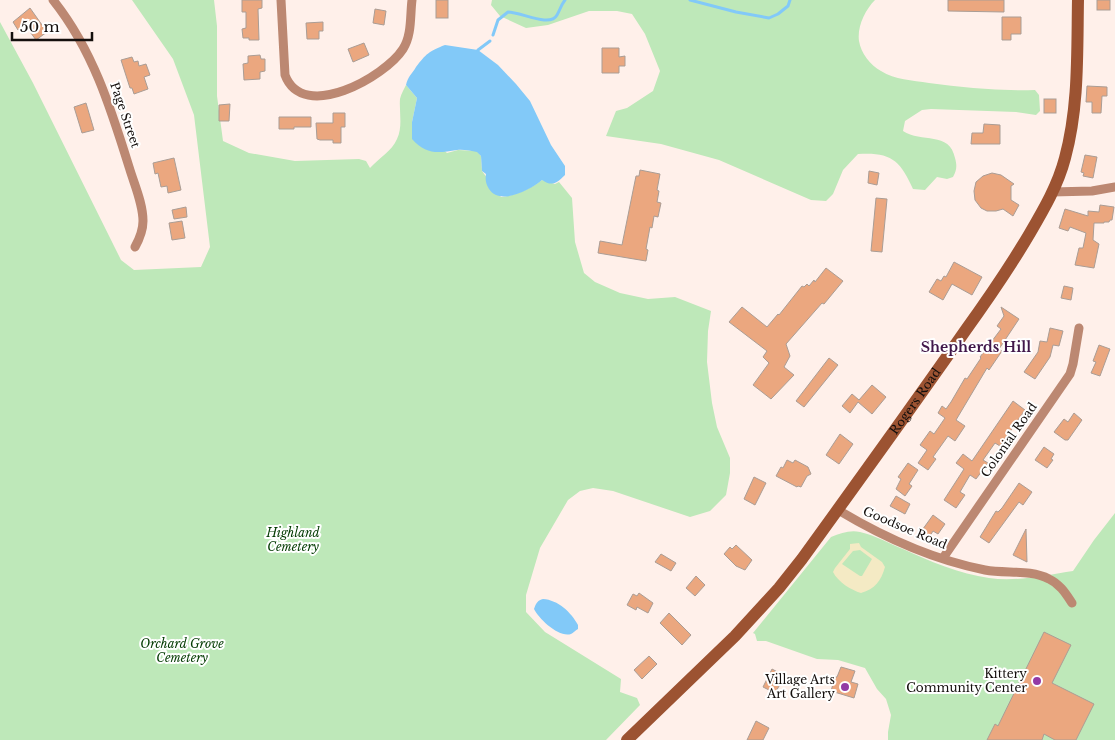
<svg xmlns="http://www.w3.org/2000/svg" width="1115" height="740" font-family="'Libre Baskerville',serif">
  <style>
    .green { fill: #bee8b9 }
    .sand { fill: #f4eac4; fill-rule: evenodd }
    .water { fill: #82c9f8 }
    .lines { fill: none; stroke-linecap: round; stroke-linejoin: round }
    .stream { stroke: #82c9f8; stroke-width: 3 }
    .building { fill: #eba77f; stroke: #aa9d95 }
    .minor { stroke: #bc8872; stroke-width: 9 }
    .secondary { stroke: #9c5332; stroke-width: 12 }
    .poi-dot { fill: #933aa5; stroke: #fff; stroke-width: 2 }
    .labels { text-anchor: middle; stroke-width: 4; stroke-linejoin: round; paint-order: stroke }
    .street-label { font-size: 12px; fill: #140f0d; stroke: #fff }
    .park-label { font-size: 12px; font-style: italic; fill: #023a00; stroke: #fff }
    .poi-label { font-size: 12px; fill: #140f0d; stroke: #fff; text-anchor: end }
    .neighbourhood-label { font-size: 14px; font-weight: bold; fill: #41174a; stroke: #fff }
  </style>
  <rect width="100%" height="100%" fill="#fff0ea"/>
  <g class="green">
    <path d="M132 0H214L217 26V96L223 141 249 153 295 161 359 159 366 161 370 168C379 158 392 151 397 139 403 126 399 113 400 99 401 94 404 89 406 85L417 98 412 122 447 153 458 150 477 151 481 156 482 171 501 197C515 196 532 188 542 180L555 184 559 182 572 198 575 242 584 273 595 282 620 293 648 299 675 297 711 311 708 331 707 362 712 403 717 427 730 458V473L726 495 710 511 690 517 613 491 593 488 580 491 568 500 540 548 526 595V612L545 632 621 679 620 692 637 698 640 705 606 740H0V22L33 83 121 260 134 270 201 267 210 247 194 115 173 59Z"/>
    <path d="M492 0H875C865 10 857 27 859 41 861 53 870 65 881 71 895 80 912 80 929 83 964 88 999 91 1035 90L1039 95 1040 111 1036 115 1016 112 931 109 922 110 905 121 903 131C921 143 950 131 955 158 957 165 957 170 953 177L947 179 937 177 925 190 913 189C900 160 891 152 858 154L843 170 833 194 826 201 811 200 719 160 661 144 606 136 616 111 627 108 653 91 660 71 645 34 632 14 617 11H589L548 25 526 28 500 16 491 5Z"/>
    <path d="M1115 513V740H888V732L891 715 886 699 877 689 865 668 838 660 817 659 766 641H757L755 634 753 633 831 537C841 533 850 530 860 532 875 535 890 544 903 549 929 561 960 574 989 578 1017 582 1046 575 1073 571L1094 540Z"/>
  </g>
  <path class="sand" d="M859 543 861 547 882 562 885 567C881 581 875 589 861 593 851 590 838 582 833 572L835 568 850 549V544ZM860 550 872 559 862 576H860L842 564 853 551Z"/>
  <g class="water">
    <path d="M445 45 478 50 498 65 516 84 530 101 551 145 565 166V175C557 183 552 187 542 180 530 190 500 206 489 189 486 184 485 180 486 174L482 171 481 156 477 152C471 151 463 149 457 150 438 153 426 155 412 139V122L417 98 406 85C408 76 412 74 416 67 426 54 429 51 445 45Z"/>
    <path d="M543 599C558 600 571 612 578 625V629C576 630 573 633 571 634 559 638 539 619 534 609 536 603 538 600 543 599Z"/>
  </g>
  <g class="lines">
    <g class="stream">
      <polyline points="690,0 736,12 769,18 778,14 788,6 790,0"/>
      <path d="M493 35 498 20 508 12C521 12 550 28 557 15 560 10 561 5 565 0"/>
      <polyline points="478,50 490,41"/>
    </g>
  </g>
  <g class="building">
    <polygon points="242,0 262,0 262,8 258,9 259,40 249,40 249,38 243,38 242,29 246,28 246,12 242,12"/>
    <rect x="436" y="0" width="12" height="18"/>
    <polygon points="948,0 1004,0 1004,12 948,11"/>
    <rect x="1097" y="0" width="13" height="10"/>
    <polygon points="30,8 47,32 36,40 25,25 18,30 13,22"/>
    <polygon points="375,9 386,11 384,25 373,23"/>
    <polygon points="1002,17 1021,17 1021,34 1011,34 1011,40 1002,40"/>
    <polygon points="323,22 323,31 319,31 319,39 307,39 306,23"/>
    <polygon points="364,43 369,55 353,62 348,49"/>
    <polygon points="602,48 619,48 619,57 625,56 625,66 619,66 619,73 602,73"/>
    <polygon points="260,55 261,59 265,59 265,71 260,72 260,79 244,80 243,64 248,63 248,56"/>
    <polygon points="132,57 134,62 138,61 139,66 146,64 150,75 144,77 148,89 134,94 132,88 130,88 121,60"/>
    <polygon points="1087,86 1107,87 1107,96 1102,96 1101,113 1092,113 1092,102 1086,102"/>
    <rect x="1044" y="99" width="12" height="14"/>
    <polygon points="86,103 94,130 82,133 74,107"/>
    <polygon points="230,104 229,121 219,121 219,105"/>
    <polygon points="333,113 345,113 345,127 341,127 341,143 333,143 333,140 320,140 317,139 316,123 333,123"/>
    <polygon points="279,117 311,117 311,127 294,127 294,129 279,129"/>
    <polygon points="984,124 1000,125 1000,144 971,144 972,133 983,133"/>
    <polygon points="1085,155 1097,157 1093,178 1083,176 1084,173 1081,172"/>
    <polygon points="174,158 181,190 168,193 167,186 161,187 158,173 155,174 153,163"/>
    <polygon points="640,170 660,174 657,190 659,191 657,202 661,203 658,217 654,216 652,228 650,227 646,249 648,250 646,261 598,253 600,241 622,245 636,176 639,176"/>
    <polygon points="869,171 879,173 877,185 868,183"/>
    <polygon points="992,173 1001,175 1014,184 1011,186 1011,200 1019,205 1013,216 1003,209 996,211 987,211 981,208 975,200 974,191 976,182 983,176"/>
    <polygon points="876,198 887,199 882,252 871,251"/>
    <polygon points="1100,205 1114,207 1112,220 1110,220 1109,222 1104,222 1104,223 1094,223 1093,240 1099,244 1094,268 1075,265 1079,248 1083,248 1086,233 1070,227 1068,231 1059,228 1065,209 1088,216 1088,211 1099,212"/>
    <polygon points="186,207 187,217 174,219 172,210"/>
    <polygon points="182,221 185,238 172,240 169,223"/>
    <polygon points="954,262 982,277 972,295 952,284 943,300 929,292 937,279 941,281 944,276 946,277"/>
    <polygon points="826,268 843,281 824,304 822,303 786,344 790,356 784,367 794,375 771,399 753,385 769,363 763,357 767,351 729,322 742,307 767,327 778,314 779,315 802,286 804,287 807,284 809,286 814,280 815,282"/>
    <polygon points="1064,286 1073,288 1071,300 1061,298"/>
    <polygon points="1001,307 1019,319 999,349 1002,351 989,370 987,368 956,420 965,426 955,441 948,436 933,457 936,459 928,470 918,463 927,450 920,445 930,431 934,434 945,418 938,413 942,406 946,409 951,402 965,378 967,379 981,358 980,357 1001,329 997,326 1004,316"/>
    <polygon points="1050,328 1063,331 1059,346 1053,345 1050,357 1035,379 1024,372 1038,352 1040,341 1047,342"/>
    <polygon points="1099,345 1110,349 1100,376 1091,373 1096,362 1093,361"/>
    <polygon points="829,358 838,365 804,407 796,401"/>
    <polygon points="872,385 886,397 872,414 858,402 850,413 842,406 852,394 859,400"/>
    <polygon points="1013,401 1025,410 1000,446 995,443 983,460 988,463 976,479 970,475 960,492 965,495 956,508 944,500 964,469 956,463 963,454 972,461"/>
    <polygon points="1074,413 1082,420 1068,440 1065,440 1054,432 1064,419 1068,422"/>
    <polygon points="840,434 853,444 839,464 826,455"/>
    <polygon points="1044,447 1054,454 1051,459 1053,460 1047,468 1035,460"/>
    <polygon points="787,460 793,463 795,460 808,467 811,474 807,476 801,487 798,486 797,487 776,476 781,467 783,468"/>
    <polygon points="908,463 918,470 909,484 912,486 905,496 896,489 901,479 898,477"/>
    <polygon points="754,477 766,483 755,505 744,499"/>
    <polygon points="1019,483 1032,492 1023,505 1019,502 989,543 980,537 996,511 998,512 1002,508"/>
    <polygon points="896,496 910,504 905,514 890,506"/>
    <polygon points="933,515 945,524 938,534 933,531 928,539 920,533"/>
    <polygon points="1026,529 1027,562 1013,555"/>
    <polygon points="736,545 752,560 745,570 736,566 724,554 730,547 732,549"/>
    <polygon points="661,554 676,563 671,571 655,562"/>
    <polygon points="696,576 705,585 695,596 686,588"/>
    <polygon points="639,593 653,603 648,613 637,607 636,610 627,605 633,594 637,596"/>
    <polygon points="669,613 691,635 682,645 660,623"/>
    <polygon points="1044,632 1071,645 1052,683 1094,704 1076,740 1055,740 1044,734 1042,740 987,740 995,724 998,726"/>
    <polygon points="649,656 657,664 642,679 634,670"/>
    <polygon points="841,667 855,671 851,682 858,684 854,698 831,691 835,677 837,677"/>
    <polygon points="772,669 785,676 775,693 763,687"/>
    <polygon points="756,721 769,728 763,740 747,740"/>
  </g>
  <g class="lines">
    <g class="minor">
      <path d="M53 0C93 50 111 109 130 170 135 186 143 204 143 221 143 231 140 238 135 247"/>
      <path d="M281 0 285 75C303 123 385 77 403 49 412 35 410 16 412 0"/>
      <polyline points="1052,192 1092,191 1115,187"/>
      <path d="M838 510C883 537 934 560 985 570 1006 574 1030 569 1049 579 1060 584 1066 594 1072 603"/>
      <polyline points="943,558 1070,374 1073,364 1079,328"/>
    </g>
    <path class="secondary" id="s1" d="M627 740 735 636 779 588 802 559C857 483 912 407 965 331 988 299 1010 267 1030 233 1044 209 1058 185 1065 158 1079 107 1077 52 1078 0"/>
  </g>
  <g class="poi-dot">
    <circle cx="1037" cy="681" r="5"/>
    <circle cx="845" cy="687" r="5"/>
  </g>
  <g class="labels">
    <g class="street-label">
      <text transform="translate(125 115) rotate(71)" y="4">Page Street</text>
      <text dy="4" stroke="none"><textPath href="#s1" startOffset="446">Rogers Road</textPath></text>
      <text transform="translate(1009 440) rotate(-55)" y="4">Colonial Road</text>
      <text transform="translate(905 528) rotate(23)" y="4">Goodsoe Road</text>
    </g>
    <g class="park-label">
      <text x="293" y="537">Highland<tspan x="293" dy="14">Cemetery</tspan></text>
      <text x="182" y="648">Orchard Grove<tspan x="182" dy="14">Cemetery</tspan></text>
    </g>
    <g class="poi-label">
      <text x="1027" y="678">Kittery<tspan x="1027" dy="14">Community Center</tspan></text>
      <text x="835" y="684">Village Arts<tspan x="835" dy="14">Art Gallery</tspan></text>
    </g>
    <g class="neighbourhood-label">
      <text x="976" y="352">Shepherds Hill</text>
    </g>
  </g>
  <path d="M12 32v8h80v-8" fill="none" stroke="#140f0d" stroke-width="2.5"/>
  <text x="20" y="32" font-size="15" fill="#140f0d" stroke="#ffffff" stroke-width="4" paint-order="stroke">50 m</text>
</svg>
